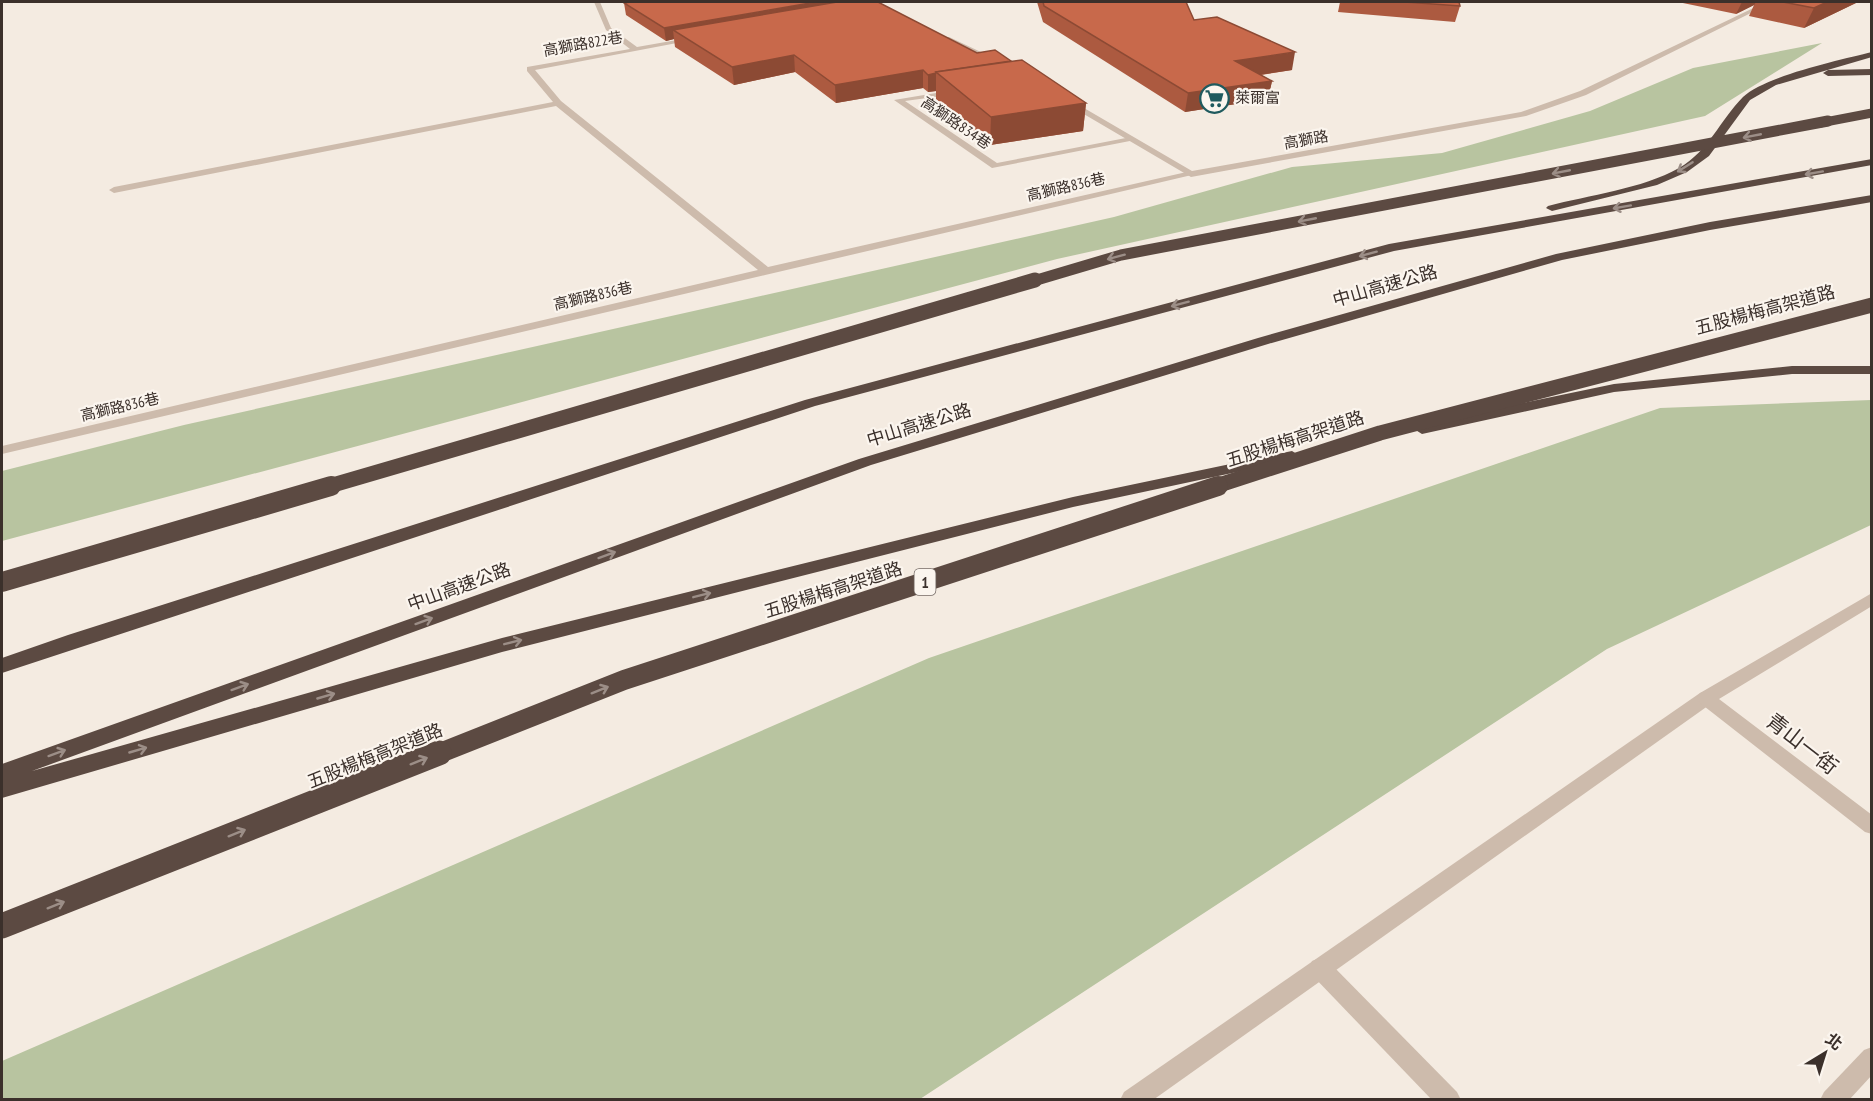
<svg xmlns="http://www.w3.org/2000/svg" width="1873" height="1101" font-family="'PT Sans Narrow','Noto Sans TC',sans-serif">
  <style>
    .green { fill: #b8c4a0 }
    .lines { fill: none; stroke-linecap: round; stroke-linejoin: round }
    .lane { fill: #cdbbac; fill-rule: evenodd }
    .street { fill: #cdbbac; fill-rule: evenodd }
    .highway { fill: #5c4a42; fill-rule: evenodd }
    .highway-bridge-far4 { stroke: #5c4a42; stroke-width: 9 }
    .highway-bridge-far3 { stroke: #5c4a42; stroke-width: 11 }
    .highway-bridge-far2 { stroke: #5c4a42; stroke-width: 15 }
    .highway-bridge-far1 { stroke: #5c4a42; stroke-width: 20 }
    .highway-bridge { stroke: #5c4a42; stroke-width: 25 }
    .wall { fill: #ac5a40 }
    .shaded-wall { fill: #8c4a34 }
    .building { fill: #c8694b; stroke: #8c4a34; stroke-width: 1.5 }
    .oneway { stroke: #9c8e87 }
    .labels { text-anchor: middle; stroke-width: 4.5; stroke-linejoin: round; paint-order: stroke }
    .far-street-label { font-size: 15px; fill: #3b302b; stroke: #fbf5ee }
    .far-poi-label { font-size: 15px; fill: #3b302b; stroke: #fbf5ee; text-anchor: start }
    .shield { fill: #fbf5ee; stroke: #756b66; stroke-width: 1.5 }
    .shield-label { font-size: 16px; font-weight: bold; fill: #3b302b }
    .street-label { font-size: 18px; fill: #3b302b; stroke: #fbf5ee }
    .near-street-label { font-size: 21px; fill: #3b302b; stroke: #fbf5ee }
  </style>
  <rect width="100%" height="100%" fill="#f4ebe1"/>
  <g class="green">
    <polygon points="1822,43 1705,116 1057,259 2,541 2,471 184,425 1114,217 1292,167 1442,153 1590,111 1693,68"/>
    <polygon points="1871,400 1871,525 1607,649 920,1099 2,1099 2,1061 929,658 1660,408"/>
  </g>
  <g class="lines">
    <g class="lane">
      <polygon points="594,2 600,2 611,28 637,47 694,37 698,39 535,70 561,101 768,267 1191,171 1196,174 2,454 2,446 758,270 556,106 114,193 109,190 114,187 553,102 527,71 527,67 630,49 606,30"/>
      <polygon points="954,90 957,90 957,94 905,101 997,163 1131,137 1135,140 992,168 894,100"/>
      <polygon points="1706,691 1712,693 1715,698 1712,703 1153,1100 1120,1100 1124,1092 1700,693"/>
    </g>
    <g class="street">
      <polygon points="1766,2 1773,2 1586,95 1526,116 1191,177 1065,103 1072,101 1192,171 1521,112 1580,91"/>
      <polygon points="945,37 949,37 1000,61 993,63 945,39"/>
      <polygon points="1872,593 1872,606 1719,699 1872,815 1872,834 1865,832 1700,703 1697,698 1700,693"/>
      <polygon points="1320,958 1328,961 1457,1092 1461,1100 1432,1100 1312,975 1309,968 1312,961"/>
      <polygon points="1872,1047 1872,1075 1849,1100 1820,1100 1824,1092 1864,1050"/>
    </g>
    <g class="highway">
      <path d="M1872 52V57L1776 85 1750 100 1709 156 1687 172 1657 185 1552 211 1546 208 1548 206C1589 195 1642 189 1679 168 1709 151 1720 120 1743 97 1765 76 1840 60 1872 52Z"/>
      <polygon points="1872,69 1872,75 1828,76 1823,73 1828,70"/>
      <polygon points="1872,159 1872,165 1394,251 815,406 2,673 2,658 68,635 805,400 1389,244"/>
      <polygon points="1872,195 1872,202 1710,230 1562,260 1268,344 871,465 32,771 502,638 1073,497 1292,451 1300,456 1298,459 1073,507 502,652 2,798 2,764 859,459 1258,338 1556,254 1710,222"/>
      <polygon points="1792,366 1872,366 1872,374 1792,374 1614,392 1422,434 1414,429 1422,424 1614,384"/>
    </g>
    <polyline class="highway-bridge-far4" points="1820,123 1872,113"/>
    <polyline class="highway-bridge-far3" points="1030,282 1121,255 1828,121"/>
    <g class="highway-bridge-far2">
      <polyline points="326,487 1035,280"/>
      <polyline points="1213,487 1380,433 1872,305"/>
    </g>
    <g class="highway-bridge-far1">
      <polyline points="2,582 331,486"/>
      <polyline points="435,755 624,680 1218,486"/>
    </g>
    <polyline class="highway-bridge" points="2,926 439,753"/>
  </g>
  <g class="wall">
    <polygon points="1037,2 1186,2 1194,20 1292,70 1261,75 1272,81 1268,99 1185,112 1043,22"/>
    <polygon points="1340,2 1459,2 1460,6 1455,22 1338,12"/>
    <polygon points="1678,2 1858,2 1804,28 1749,16 1754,5 1736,14"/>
    <polygon points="624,3 977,53 1011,61 1086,103 1083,131 990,145 936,99 936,91 928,92 923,88 836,103 795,72 734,85 675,47 674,39 666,41 626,15"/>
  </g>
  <g class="shaded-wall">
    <polygon points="816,2 858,2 673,30 674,39 666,41 664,28"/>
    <polygon points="1742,2 1756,2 1754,5 1736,14"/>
    <polygon points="1827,2 1858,2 1804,28 1814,8"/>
    <polygon points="1295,52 1292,70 1232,79 1235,61"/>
    <polygon points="794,55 795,72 734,85 732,67"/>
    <polygon points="923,70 923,88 836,103 835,85"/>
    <polygon points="936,73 936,91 928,92 928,75"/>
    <polygon points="1272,81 1268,99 1185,112 1188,93"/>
    <polygon points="1086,103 1083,131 990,145 991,117"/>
  </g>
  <g class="building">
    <polygon points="631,2 816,2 664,28 624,3"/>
    <polygon points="837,2 878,2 977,53 995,50 1011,61 936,72 936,73 928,75 923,70 835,85 794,55 732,67 673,30"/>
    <polygon points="1043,2 1186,2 1194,20 1217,17 1295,52 1235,61 1272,81 1188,93 1044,6"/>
    <polygon points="1405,2 1459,2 1460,6"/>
    <polygon points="1783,2 1827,2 1814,8"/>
    <polygon points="1022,60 1086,103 991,117 936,72"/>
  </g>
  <defs><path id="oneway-shaft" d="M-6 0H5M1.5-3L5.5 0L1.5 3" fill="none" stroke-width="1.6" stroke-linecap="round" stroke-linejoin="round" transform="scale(1.5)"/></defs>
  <g class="oneway">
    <use href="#oneway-shaft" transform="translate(1752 136) rotate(169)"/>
    <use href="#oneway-shaft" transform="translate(1685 167) rotate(148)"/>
    <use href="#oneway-shaft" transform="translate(1561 172) rotate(169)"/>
    <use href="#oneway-shaft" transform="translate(1814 173) rotate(170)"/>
    <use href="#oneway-shaft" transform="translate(1622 207) rotate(170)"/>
    <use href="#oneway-shaft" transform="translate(1307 220) rotate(169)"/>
    <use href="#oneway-shaft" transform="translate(1368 254) rotate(165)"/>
    <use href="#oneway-shaft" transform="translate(1116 257) rotate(165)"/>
    <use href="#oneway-shaft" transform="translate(1180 304) rotate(165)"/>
    <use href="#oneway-shaft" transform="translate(607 555) rotate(-20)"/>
    <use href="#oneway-shaft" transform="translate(702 595) rotate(-14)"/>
    <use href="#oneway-shaft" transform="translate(424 621) rotate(-20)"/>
    <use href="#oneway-shaft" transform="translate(513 642) rotate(-14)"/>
    <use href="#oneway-shaft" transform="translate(240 687) rotate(-20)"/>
    <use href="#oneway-shaft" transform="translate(600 690) rotate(-22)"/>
    <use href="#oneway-shaft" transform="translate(326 696) rotate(-16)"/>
    <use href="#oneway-shaft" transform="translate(138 750) rotate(-16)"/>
    <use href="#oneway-shaft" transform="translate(57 753) rotate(-20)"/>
    <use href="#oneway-shaft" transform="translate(419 761) rotate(-22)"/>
    <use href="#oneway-shaft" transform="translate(237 833) rotate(-22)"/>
    <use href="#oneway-shaft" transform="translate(56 905) rotate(-22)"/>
  </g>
  <defs>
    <symbol id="supermarket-ring" viewBox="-11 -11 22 22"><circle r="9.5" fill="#fbf5ee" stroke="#1f5a5e" stroke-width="1.5"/><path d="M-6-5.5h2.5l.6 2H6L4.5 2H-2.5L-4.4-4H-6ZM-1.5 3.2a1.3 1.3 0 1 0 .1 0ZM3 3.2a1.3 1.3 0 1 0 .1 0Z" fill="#1f5a5e"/></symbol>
  </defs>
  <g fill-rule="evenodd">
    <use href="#supermarket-ring" x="1198" y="82" width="33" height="33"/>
  </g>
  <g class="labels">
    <g class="far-street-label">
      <text transform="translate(583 44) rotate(-10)" y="5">高獅路822巷</text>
      <text transform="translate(956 123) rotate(34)" y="5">高獅路834巷</text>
      <text transform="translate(1306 140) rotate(-10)" y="5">高獅路</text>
      <text transform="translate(1066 187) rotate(-13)" y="5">高獅路836巷</text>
      <text transform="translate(593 296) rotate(-13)" y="5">高獅路836巷</text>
      <text transform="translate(120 407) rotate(-13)" y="5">高獅路836巷</text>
    </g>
    <g class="far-poi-label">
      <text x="1235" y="103">萊爾富</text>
    </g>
    <rect class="shield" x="914.5" y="569" width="21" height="26" rx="4.5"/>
    <g class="shield-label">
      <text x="925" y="588">1</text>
    </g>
    <g class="street-label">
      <text transform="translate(1385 286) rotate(-16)" y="6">中山高速公路</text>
      <text transform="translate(1765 310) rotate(-15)" y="6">五股楊梅高架道路</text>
      <text transform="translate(919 425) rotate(-17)" y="6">中山高速公路</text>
      <text transform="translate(1295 439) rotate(-18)" y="6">五股楊梅高架道路</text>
      <text transform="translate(459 587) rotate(-20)" y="6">中山高速公路</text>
      <text transform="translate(833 590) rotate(-18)" y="6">五股楊梅高架道路</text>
      <text transform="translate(375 756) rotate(-22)" y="6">五股楊梅高架道路</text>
    </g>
    <g class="near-street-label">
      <text transform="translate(1802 744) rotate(38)" y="7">青山一街</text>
    </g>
  </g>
  <rect width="1873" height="1101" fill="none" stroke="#3b302b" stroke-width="6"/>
  <g transform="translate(1825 1053) rotate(38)" stroke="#fbf5ee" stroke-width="4.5" paint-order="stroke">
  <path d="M0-4.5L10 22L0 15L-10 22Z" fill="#3b302b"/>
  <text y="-9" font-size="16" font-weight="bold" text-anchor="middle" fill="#3b302b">北</text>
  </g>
</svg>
